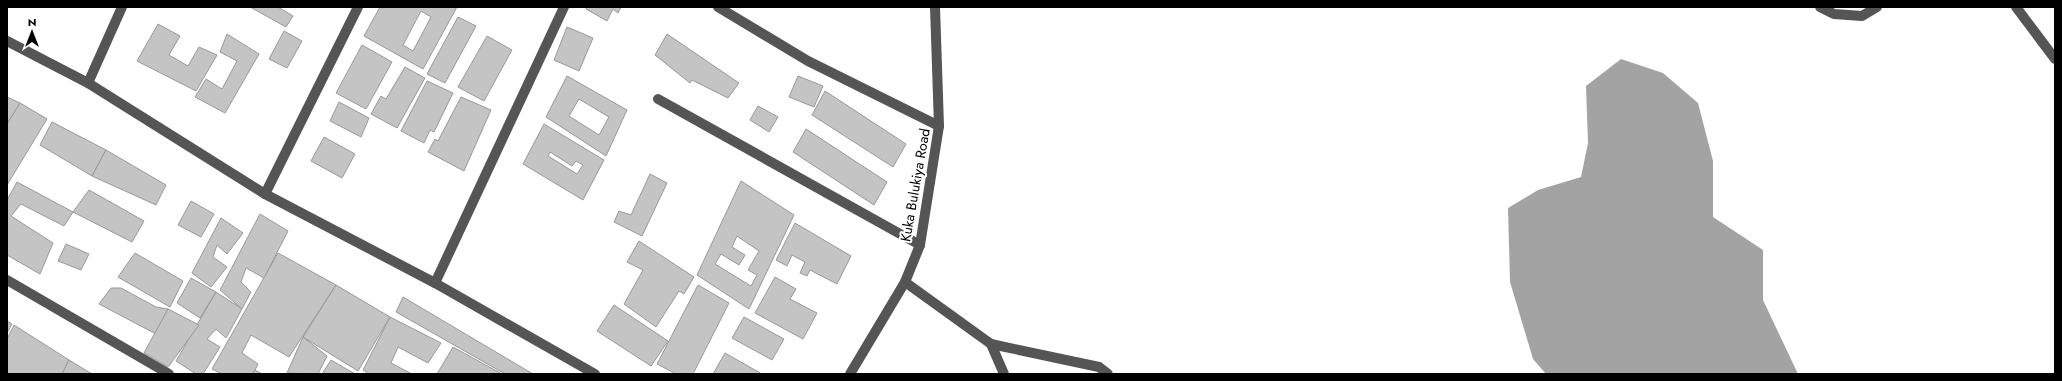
<svg xmlns="http://www.w3.org/2000/svg" width="2062" height="381" font-family="Jost,sans-serif">
  <style>
    .water { fill: #a3a3a3 }
    .building { fill: #c4c4c4; stroke: #999; fill-rule: evenodd }
    .lines { fill: none; stroke-linecap: round; stroke-linejoin: round }
    .minor { stroke: #555; stroke-width: 10 }
    .labels { text-anchor: middle; stroke-width: 4; stroke-linejoin: round; paint-order: stroke }
    .street-label { font-size: 14px; fill: #000; stroke: #fff }
  </style>
  <rect width="100%" height="100%" fill="#fff"/>
  <polygon class="water" points="1621,59 1663,73 1698,103 1713,161 1713,217 1763,250 1763,300 1798,374 1546,374 1533,359 1510,282 1508,208 1538,190 1581,177 1588,143 1586,86"/>
  <g class="building">
    <polygon points="250,7 278,7 293,16 286,27"/>
    <path d="M380 7H457L423 69 364 36ZM421 11 431 17 413 51 403 45Z"/>
    <polygon points="587,7 621,7 618,13 613,9 607,21 586,9"/>
    <polygon points="458,17 476,26 445,83 427,74"/>
    <polygon points="158,24 180,36 169,55 188,66 199,47 217,55 196,91 137,61"/>
    <polygon points="567,27 593,38 579,71 554,60"/>
    <polygon points="284,31 302,41 287,68 269,59"/>
    <polygon points="227,34 259,54 225,113 195,97 206,79 222,89 237,61 220,52"/>
    <polygon points="667,34 739,83 728,98 692,80 690,83 655,55"/>
    <polygon points="487,36 512,50 484,101 458,87"/>
    <polygon points="362,45 392,62 366,109 336,93"/>
    <polygon points="405,67 425,78 397,128 371,114 381,96 386,99"/>
    <path d="M567 76 627 110 606 156 546 117ZM579 99 609 117 599 135 569 116Z"/>
    <polygon points="798,76 823,86 814,107 789,97"/>
    <polygon points="427,81 453,93 434,132 430,130 424,143 401,131"/>
    <polygon points="825,91 906,144 893,167 812,115"/>
    <polygon points="7,97 20,103 7,124"/>
    <polygon points="461,97 491,110 464,171 428,152 435,139 438,141"/>
    <polygon points="339,102 369,118 361,137 330,121"/>
    <polygon points="20,103 47,119 7,185 7,124"/>
    <polygon points="758,106 778,117 769,132 750,120"/>
    <polygon points="52,122 106,150 92,176 40,145"/>
    <path d="M544 124 604 160 583 200 523 164ZM550 152 572 166 576 161 583 165 577 174 548 156Z"/>
    <polygon points="806,129 887,182 874,205 793,152"/>
    <polygon points="324,137 355,154 342,178 311,161"/>
    <polygon points="106,150 166,185 156,205 92,176"/>
    <polygon points="650,174 667,183 642,236 614,222 619,211 631,215"/>
    <path d="M741 181 794 215 749 309 697 275ZM737 236 759 251 748 270 757 275 751 286 715 264 721 254 739 265 745 255 732 247Z"/>
    <polygon points="17,182 73,212 64,226 21,204 11,216 53,243 40,274 7,255 7,200"/>
    <polygon points="89,190 144,221 132,242 73,212"/>
    <polygon points="191,201 214,214 201,237 178,225"/>
    <polygon points="260,214 288,231 264,278 246,268 241,282 251,292 242,309 220,290"/>
    <polygon points="221,218 243,233 227,254 217,245 213,257 227,267 211,287 192,273"/>
    <polygon points="795,223 851,256 837,284 810,270 807,276 800,273 805,262 792,255 787,266 776,260"/>
    <polygon points="639,241 694,277 684,294 679,291 656,327 624,304 643,270 627,262"/>
    <polygon points="66,244 89,254 81,270 58,261"/>
    <polygon points="135,253 183,281 170,307 118,277"/>
    <polygon points="278,253 336,285 289,357 251,335 242,353 258,364 253,374 222,374 212,369"/>
    <polygon points="775,277 796,289 790,299 817,313 803,339 755,313"/>
    <polygon points="191,278 216,292 200,318 177,303"/>
    <polygon points="336,285 390,317 358,371 303,337"/>
    <polygon points="698,285 729,303 693,374 676,374 657,364"/>
    <polygon points="111,288 121,288 156,307 168,309 156,334 99,304"/>
    <polygon points="216,292 242,309 226,338 216,329 207,339 220,347 203,374 196,374 176,361"/>
    <polygon points="403,297 533,374 505,374 396,312"/>
    <polygon points="614,305 668,341 651,366 597,331"/>
    <polygon points="168,309 199,325 168,367 144,353"/>
    <polygon points="390,317 441,343 428,363 398,347 391,363 412,374 369,374 363,370"/>
    <polygon points="744,317 784,339 772,360 732,338"/>
    <polygon points="7,321 12,324 7,333"/>
    <polygon points="14,325 69,360 62,374 7,374 7,339"/>
    <polygon points="303,337 327,356 318,374 287,373"/>
    <polygon points="453,347 502,374 437,374"/>
    <polygon points="725,353 762,374 713,374"/>
    <polygon points="69,360 92,374 62,374"/>
    <polygon points="331,360 355,374 322,374"/>
    <polygon points="255,370 262,374 253,374"/>
  </g>
  <g class="lines">
    <g class="minor">
      <polyline points="718,7 808,61 939,126"/>
      <polyline points="1820,7 1834,14 1862,16 1877,7"/>
      <polyline points="2016,7 2055,59"/>
      <polyline points="7,41 88,83 265,194 435,283 595,374"/>
      <polyline points="88,83 122,7"/>
      <polyline points="658,99 920,245"/>
      <polyline points="265,194 358,7"/>
      <polyline points="7,280 169,374"/>
      <polyline points="905,282 991,344 1004,374"/>
      <polyline points="435,283 564,7"/>
      <polyline points="991,344 1099,367 1108,374"/>
      <polyline points="850,374 905,282 920,245 939,126 935,7"/>
    </g>
  </g>
  <g class="labels">
    <g class="street-label">
      <text transform="translate(915 185) rotate(-80)" y="5">Kuka Bulukiya Road</text>
    </g>
  </g>
  <rect width="2062" height="381" fill="none" stroke="#000000" stroke-width="16"/>
  <g transform="translate(32 32)" stroke="#ffffff" stroke-width="3" paint-order="stroke">
  <path d="M0-3L7 15L0 10L-7 15Z" fill="#000000"/>
  <text y="-6" font-size="11" font-weight="bold" text-anchor="middle" fill="#000000">N</text>
  </g>
</svg>
